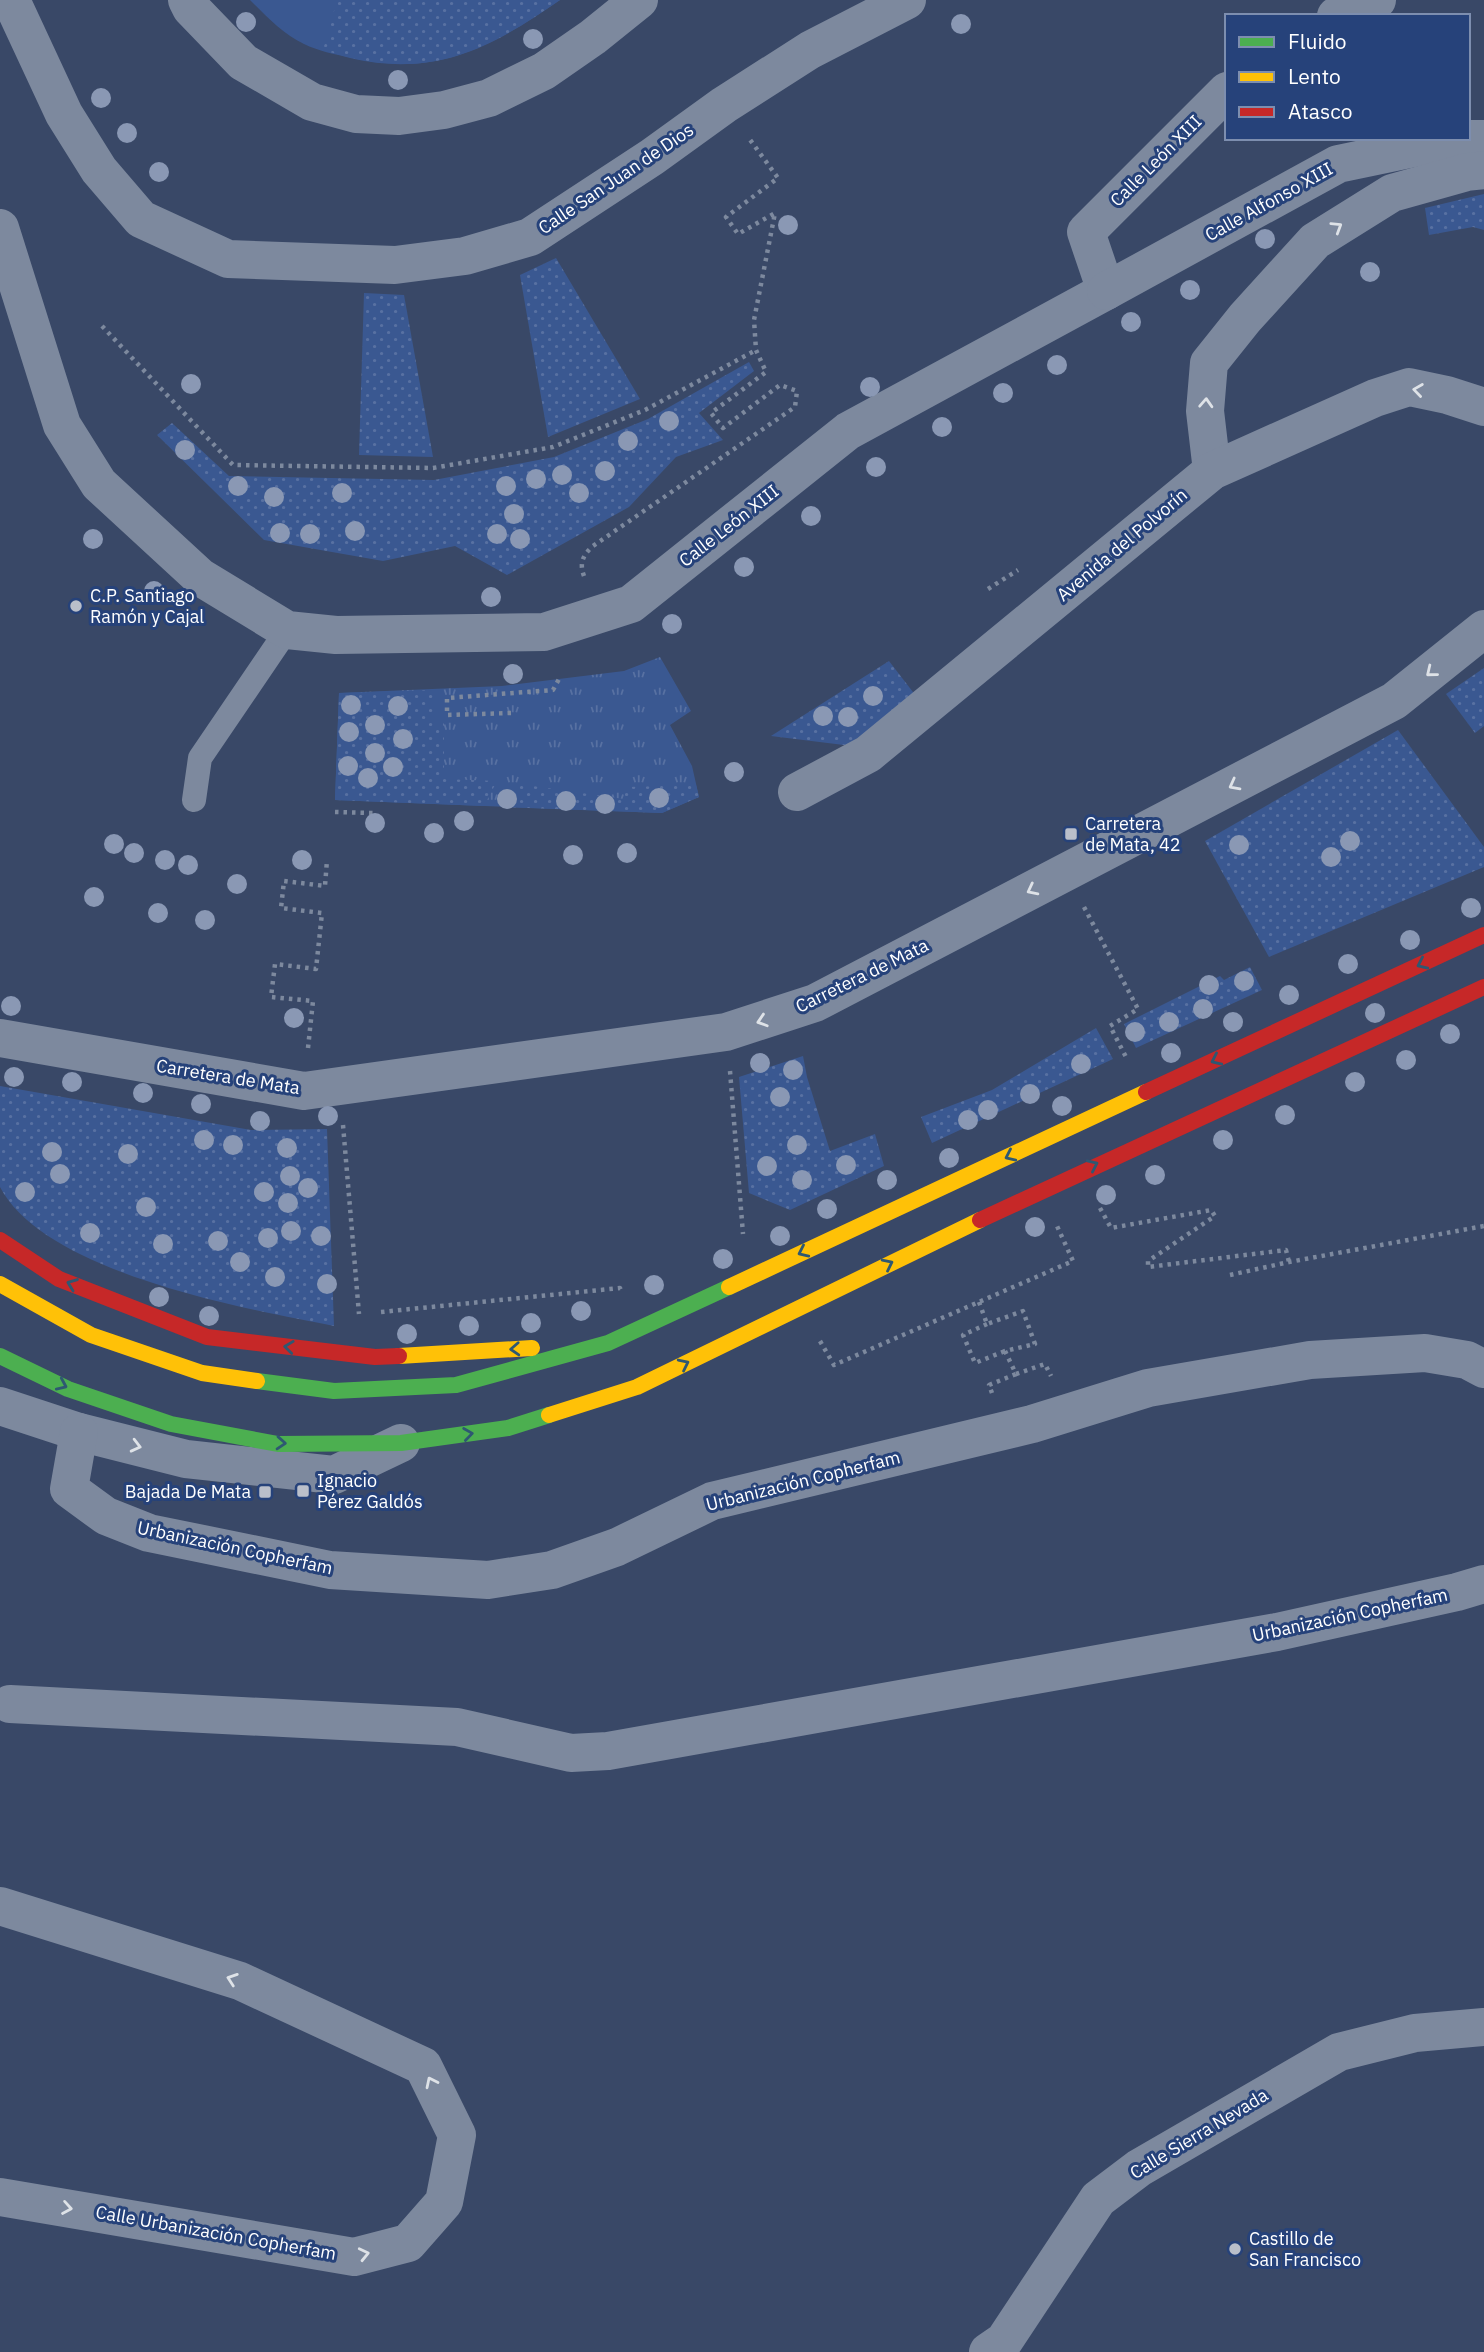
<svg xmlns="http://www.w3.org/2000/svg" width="1484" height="2352" font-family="'IBM Plex Sans',sans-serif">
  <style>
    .grass { fill: #3a5891 }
    .park { fill: url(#park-tufts) }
    .garden { fill: url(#garden-dots) }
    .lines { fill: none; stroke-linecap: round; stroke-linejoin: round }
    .path { stroke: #7d899e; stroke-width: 4.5; stroke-dasharray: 3.5 5; stroke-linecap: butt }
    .lane { stroke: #7d899e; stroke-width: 24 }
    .street { stroke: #7d899e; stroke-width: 38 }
    .fast { stroke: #4caf50; stroke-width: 16 }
    .slow { stroke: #ffc107; stroke-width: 16 }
    .jam { stroke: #c62828; stroke-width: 16 }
    .tree { fill: #8a98b4 }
    .oneway { stroke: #dee2e7 }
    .oneway2 { stroke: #2e5872 }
    .poi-dot { fill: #babfca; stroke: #26427a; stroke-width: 2.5 }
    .labels { text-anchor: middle; stroke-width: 6; stroke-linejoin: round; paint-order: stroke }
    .street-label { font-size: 18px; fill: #fff; stroke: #26427a }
    .poi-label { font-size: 18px; fill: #fff; stroke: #26427a; text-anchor: start }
  </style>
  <defs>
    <pattern id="park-tufts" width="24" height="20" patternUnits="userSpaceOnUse" patternTransform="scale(1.75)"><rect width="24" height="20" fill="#3a5891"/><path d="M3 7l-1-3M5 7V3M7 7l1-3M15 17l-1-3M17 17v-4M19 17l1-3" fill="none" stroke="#5871a2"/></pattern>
    <pattern id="garden-dots" width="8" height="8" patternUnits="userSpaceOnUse" patternTransform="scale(1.75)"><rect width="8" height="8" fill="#3a5891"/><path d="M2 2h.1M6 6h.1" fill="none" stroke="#5871a2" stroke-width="1.8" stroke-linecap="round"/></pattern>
  </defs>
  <rect width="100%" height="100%" fill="#394867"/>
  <path class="grass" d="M250 0H560C492 47 435 78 350 58 335 54 318 51 304 44 283 34 266 16 250 0Z"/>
  <polygon class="park" points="660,657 691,711 670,725 692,766 699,797 662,813 335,800 339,693 502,686 624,671"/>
  <g class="garden">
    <path d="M337 0H560C477 58 422 81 323 50Z"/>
    <polygon points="1484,194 1484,230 1473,227 1429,235 1425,208"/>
    <polygon points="556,258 640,399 548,437 520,275"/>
    <polygon points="364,293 404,295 433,457 359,455"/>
    <polygon points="749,362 754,371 699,413 723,440 676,457 629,507 507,575 455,546 383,561 264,540 157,435 172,423 229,476 434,480 554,457 648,419"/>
    <polygon points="889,661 916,696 852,746 771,736"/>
    <polygon points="1484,668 1484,726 1475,733 1446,694"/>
    <polygon points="435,690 435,722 444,722 444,779 497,781 484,806 335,800 339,693"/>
    <polygon points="1398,730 1484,847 1484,867 1269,957 1205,841"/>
    <polygon points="512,783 624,799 626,787 696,785 699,797 662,813 501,807"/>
    <polygon points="1250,967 1262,990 1136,1048 1124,1024 1220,976 1224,980"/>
    <polygon points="1096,1028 1113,1059 932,1143 921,1117 992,1090"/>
    <polygon points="803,1056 807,1077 830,1151 875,1134 884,1166 790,1210 749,1193 739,1077"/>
    <path d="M0 1086 251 1130 327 1129 334 1326C246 1309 45 1273 0 1187Z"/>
  </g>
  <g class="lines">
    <g class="path">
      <polyline points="102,326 233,465 433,468 553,447 645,410 756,350"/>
      <path d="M584 576C579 563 583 555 593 546L795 407 797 391 780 385 723 428 711 413 766 372 756 350 754 320 775 213 738 234 726 217 778 178 748 137"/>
      <polyline points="988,589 1018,570"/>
      <polyline points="511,713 447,715 447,698 553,690 559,679"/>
      <polyline points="335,812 373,813"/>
      <polyline points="1084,907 1138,1009 1110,1026 1127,1059"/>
      <polyline points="308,1048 313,1001 271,997 275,964 316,969 322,913 281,908 284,881 325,886 327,860"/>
      <polyline points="730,1071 743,1234"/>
      <polyline points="343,1125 359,1314"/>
      <polyline points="1100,1208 1111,1228 1211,1210 1215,1216 1148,1261 1148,1267 1286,1250 1289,1262"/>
      <polyline points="1230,1275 1289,1262 1484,1226"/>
      <polyline points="979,1302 987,1324 1023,1311 1035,1344 1005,1351 1016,1374 1045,1364 1051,1376"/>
      <polyline points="381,1312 620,1288 621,1291"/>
      <polyline points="987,1324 963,1335 975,1363 1005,1351"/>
      <polyline points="820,1341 834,1365 1073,1261 1057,1226"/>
      <polyline points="992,1393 989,1385 1016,1374"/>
    </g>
    <polyline class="lane" points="194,800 200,758 287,630"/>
    <g class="street">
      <polyline points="11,0 64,114 99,170 141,219 228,259 395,265 465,256 530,237 652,157 724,105 810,50 907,0"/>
      <polyline points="187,0 191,8 243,62 312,102 356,114 399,116 444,110 489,98 544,71 593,37 639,0"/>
      <polyline points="1336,16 1377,0"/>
      <polyline points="0,228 62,425 99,484 200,577 287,630 336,635 544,632 631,604 848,431 1106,291 1086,232 1227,91"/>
      <polyline points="1106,291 1338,164 1458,139 1484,139"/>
      <polyline points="1212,471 1205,411 1209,363 1245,318 1315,241 1392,193 1467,172 1484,170"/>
      <polyline points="797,792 868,754 1212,471 1375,398 1409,387 1447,395 1484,407"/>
      <polyline points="0,1038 304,1091 726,1032 815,1003 1394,701 1484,629"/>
      <polyline points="0,1406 79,1432 186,1459 334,1475 401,1443"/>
      <polyline points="79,1432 69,1489 106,1516 149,1533 330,1570 488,1580 552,1570 617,1547 712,1501 1032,1424 1148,1388 1310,1360 1425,1353 1467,1360 1484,1369"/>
      <polyline points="10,1704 457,1727 571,1753 608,1751 1277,1632 1457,1592 1484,1584"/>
      <polyline points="0,1906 240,1981 423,2066 457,2135 444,2202 408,2243 354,2257 0,2197"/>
      <polyline points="988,2352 1004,2341 1098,2199 1139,2168 1339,2052 1415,2033 1484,2027"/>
    </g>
    <g class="fast">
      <polyline points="0,1356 68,1389 171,1424 278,1444 401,1443 508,1428 549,1415"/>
      <polyline points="257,1381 334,1391 456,1385 608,1343 729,1287"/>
    </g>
    <g class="slow">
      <polyline points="0,1284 91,1335 202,1373 257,1381"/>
      <polyline points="729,1287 1146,1092"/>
      <polyline points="399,1356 532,1348"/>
      <polyline points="549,1415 637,1387 980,1220"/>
    </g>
    <g class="jam">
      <polyline points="1146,1092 1484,935"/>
      <polyline points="980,1220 1484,987"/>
      <polyline points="0,1240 59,1279 207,1337 375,1357 399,1356"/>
    </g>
  </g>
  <g class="tree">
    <circle cx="246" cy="22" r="10"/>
    <circle cx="961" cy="24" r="10"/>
    <circle cx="533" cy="39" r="10"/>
    <circle cx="398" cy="80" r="10"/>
    <circle cx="101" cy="98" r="10"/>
    <circle cx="127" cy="133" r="10"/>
    <circle cx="159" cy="172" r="10"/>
    <circle cx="788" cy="225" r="10"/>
    <circle cx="1265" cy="239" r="10"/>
    <circle cx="1370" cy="272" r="10"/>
    <circle cx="1190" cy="290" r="10"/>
    <circle cx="1131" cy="322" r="10"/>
    <circle cx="1057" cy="365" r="10"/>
    <circle cx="191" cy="384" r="10"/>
    <circle cx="870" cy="387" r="10"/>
    <circle cx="1003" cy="393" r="10"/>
    <circle cx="669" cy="421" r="10"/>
    <circle cx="942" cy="427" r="10"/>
    <circle cx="628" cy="441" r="10"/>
    <circle cx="185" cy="450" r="10"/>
    <circle cx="876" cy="467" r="10"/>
    <circle cx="605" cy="471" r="10"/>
    <circle cx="562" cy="475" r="10"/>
    <circle cx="536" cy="479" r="10"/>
    <circle cx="238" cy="486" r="10"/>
    <circle cx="506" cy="486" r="10"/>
    <circle cx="342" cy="493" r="10"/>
    <circle cx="579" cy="493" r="10"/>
    <circle cx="274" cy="497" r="10"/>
    <circle cx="514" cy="514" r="10"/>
    <circle cx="811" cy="516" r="10"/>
    <circle cx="355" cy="531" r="10"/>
    <circle cx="280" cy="533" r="10"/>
    <circle cx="310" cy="534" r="10"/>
    <circle cx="497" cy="534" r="10"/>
    <circle cx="93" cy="539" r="10"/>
    <circle cx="520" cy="539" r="10"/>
    <circle cx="744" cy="567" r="10"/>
    <circle cx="154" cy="591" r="10"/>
    <circle cx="491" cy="597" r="10"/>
    <circle cx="672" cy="624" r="10"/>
    <circle cx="513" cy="674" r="10"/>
    <circle cx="873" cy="696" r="10"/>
    <circle cx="351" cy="705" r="10"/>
    <circle cx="398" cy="706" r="10"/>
    <circle cx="823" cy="716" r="10"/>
    <circle cx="848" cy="717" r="10"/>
    <circle cx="375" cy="725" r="10"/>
    <circle cx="349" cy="732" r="10"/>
    <circle cx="403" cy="739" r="10"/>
    <circle cx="375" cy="753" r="10"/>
    <circle cx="348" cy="766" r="10"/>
    <circle cx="393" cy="767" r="10"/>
    <circle cx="734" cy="772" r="10"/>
    <circle cx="368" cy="778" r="10"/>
    <circle cx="659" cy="798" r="10"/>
    <circle cx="507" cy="799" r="10"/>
    <circle cx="566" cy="801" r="10"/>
    <circle cx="605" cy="804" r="10"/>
    <circle cx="464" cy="821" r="10"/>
    <circle cx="375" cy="823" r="10"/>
    <circle cx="434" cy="833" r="10"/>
    <circle cx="1350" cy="841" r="10"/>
    <circle cx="114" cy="844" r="10"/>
    <circle cx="1239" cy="845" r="10"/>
    <circle cx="134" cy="853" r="10"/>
    <circle cx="627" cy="853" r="10"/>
    <circle cx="573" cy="855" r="10"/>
    <circle cx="1331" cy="857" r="10"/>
    <circle cx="165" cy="860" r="10"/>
    <circle cx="302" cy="860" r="10"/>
    <circle cx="188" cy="865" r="10"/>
    <circle cx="237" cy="884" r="10"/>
    <circle cx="94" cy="897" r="10"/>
    <circle cx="1471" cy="908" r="10"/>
    <circle cx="158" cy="913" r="10"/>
    <circle cx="205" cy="920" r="10"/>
    <circle cx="1410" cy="940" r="10"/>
    <circle cx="1348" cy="964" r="10"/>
    <circle cx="1244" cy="981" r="10"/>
    <circle cx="1209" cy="985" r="10"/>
    <circle cx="1289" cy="995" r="10"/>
    <circle cx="11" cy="1006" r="10"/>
    <circle cx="1203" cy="1009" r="10"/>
    <circle cx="1375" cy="1013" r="10"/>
    <circle cx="294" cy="1018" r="10"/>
    <circle cx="1169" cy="1022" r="10"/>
    <circle cx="1233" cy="1022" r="10"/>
    <circle cx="1135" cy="1032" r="10"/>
    <circle cx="1450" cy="1034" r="10"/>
    <circle cx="1171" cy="1053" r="10"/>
    <circle cx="1406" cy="1060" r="10"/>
    <circle cx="760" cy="1063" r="10"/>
    <circle cx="1081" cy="1064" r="10"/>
    <circle cx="793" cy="1070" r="10"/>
    <circle cx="14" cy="1077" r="10"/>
    <circle cx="72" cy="1082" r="10"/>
    <circle cx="1355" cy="1082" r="10"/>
    <circle cx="143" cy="1093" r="10"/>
    <circle cx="1030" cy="1094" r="10"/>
    <circle cx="780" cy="1097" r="10"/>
    <circle cx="201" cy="1104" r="10"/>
    <circle cx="1062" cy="1106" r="10"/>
    <circle cx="988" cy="1110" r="10"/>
    <circle cx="1285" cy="1115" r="10"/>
    <circle cx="328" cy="1116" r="10"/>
    <circle cx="968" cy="1120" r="10"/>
    <circle cx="260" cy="1121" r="10"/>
    <circle cx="204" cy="1140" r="10"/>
    <circle cx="1223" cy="1140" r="10"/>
    <circle cx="233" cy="1145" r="10"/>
    <circle cx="797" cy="1145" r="10"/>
    <circle cx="287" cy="1148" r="10"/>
    <circle cx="52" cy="1152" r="10"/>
    <circle cx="128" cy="1154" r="10"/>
    <circle cx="949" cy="1158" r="10"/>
    <circle cx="846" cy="1165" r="10"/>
    <circle cx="767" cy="1166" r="10"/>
    <circle cx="60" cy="1174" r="10"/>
    <circle cx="1155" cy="1175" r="10"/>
    <circle cx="290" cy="1176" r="10"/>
    <circle cx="802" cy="1180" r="10"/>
    <circle cx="887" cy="1180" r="10"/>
    <circle cx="308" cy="1188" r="10"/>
    <circle cx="25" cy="1192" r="10"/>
    <circle cx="264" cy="1192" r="10"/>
    <circle cx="1106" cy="1195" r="10"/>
    <circle cx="288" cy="1203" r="10"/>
    <circle cx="146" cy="1207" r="10"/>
    <circle cx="827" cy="1209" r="10"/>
    <circle cx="1035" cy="1227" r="10"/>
    <circle cx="291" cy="1231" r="10"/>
    <circle cx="90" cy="1233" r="10"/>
    <circle cx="321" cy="1236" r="10"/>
    <circle cx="780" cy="1236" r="10"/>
    <circle cx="268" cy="1238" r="10"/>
    <circle cx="218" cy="1241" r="10"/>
    <circle cx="163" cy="1244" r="10"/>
    <circle cx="723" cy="1259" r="10"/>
    <circle cx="240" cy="1262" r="10"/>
    <circle cx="275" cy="1277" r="10"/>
    <circle cx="327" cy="1284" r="10"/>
    <circle cx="654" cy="1285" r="10"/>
    <circle cx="159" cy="1297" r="10"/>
    <circle cx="581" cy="1311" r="10"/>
    <circle cx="209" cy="1316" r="10"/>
    <circle cx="531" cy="1323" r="10"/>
    <circle cx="469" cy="1326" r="10"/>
    <circle cx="407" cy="1334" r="10"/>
  </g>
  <defs><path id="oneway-chevron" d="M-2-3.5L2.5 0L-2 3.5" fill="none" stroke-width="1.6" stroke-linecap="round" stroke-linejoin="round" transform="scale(1.75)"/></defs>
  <g class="oneway">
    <use href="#oneway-chevron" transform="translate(1337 227) rotate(-32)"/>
    <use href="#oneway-chevron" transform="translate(1418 390) rotate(-172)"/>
    <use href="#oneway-chevron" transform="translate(1206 403) rotate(-87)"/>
    <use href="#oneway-chevron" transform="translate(1431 672) rotate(141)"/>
    <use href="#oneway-chevron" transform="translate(1234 785) rotate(152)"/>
    <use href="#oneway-chevron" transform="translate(1032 890) rotate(153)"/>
    <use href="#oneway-chevron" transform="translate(762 1021) rotate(162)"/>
    <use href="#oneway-chevron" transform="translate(136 1446) rotate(14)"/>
    <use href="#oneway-chevron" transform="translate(232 1979) rotate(-161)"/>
    <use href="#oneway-chevron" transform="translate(431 2082) rotate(-116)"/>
    <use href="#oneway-chevron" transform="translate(67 2208) rotate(10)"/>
    <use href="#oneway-chevron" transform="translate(364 2254) rotate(-13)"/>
  </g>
  <g class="oneway2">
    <use href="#oneway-chevron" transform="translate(1422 964) rotate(155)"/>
    <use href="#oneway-chevron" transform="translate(1216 1060) rotate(155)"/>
    <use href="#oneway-chevron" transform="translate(1010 1156) rotate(155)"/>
    <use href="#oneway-chevron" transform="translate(1093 1165) rotate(-25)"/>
    <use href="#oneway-chevron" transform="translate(803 1252) rotate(155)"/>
    <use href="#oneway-chevron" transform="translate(888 1264) rotate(-26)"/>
    <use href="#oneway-chevron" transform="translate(72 1284) rotate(-159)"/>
    <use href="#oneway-chevron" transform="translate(289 1347) rotate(-173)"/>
    <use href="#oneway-chevron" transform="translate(515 1349) rotate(177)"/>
    <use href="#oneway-chevron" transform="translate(684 1364) rotate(-26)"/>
    <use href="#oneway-chevron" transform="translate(62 1385) rotate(24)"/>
    <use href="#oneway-chevron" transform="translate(468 1434) rotate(-8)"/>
    <use href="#oneway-chevron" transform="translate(281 1443) rotate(4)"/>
  </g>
  <g class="poi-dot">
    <circle cx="76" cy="606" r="7"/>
    <rect x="1064" y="827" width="14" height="14" rx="3.5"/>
    <rect x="296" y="1484" width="14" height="14" rx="3.5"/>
    <rect x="258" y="1485" width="14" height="14" rx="3.5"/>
    <circle cx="1235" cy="2249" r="7"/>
  </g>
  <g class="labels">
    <g class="street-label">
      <text transform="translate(1156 161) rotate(-45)" y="6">Calle León XIII</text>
      <text transform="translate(616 179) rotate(-34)" y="6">Calle San Juan de Dios</text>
      <text transform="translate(1269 202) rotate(-29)" y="6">Calle Alfonso XIII</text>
      <text transform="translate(729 526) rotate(-38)" y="6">Calle León XIII</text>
      <text transform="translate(1122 545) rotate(-40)" y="6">Avenida del Polvorín</text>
      <text transform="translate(862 976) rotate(-26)" y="6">Carretera de Mata</text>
      <text transform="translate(228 1077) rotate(9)" y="6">Carretera de Mata</text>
      <text transform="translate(803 1481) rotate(-14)" y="6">Urbanización Copherfam</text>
      <text transform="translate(235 1548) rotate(12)" y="6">Urbanización Copherfam</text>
      <text transform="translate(1350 1615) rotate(-12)" y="6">Urbanización Copherfam</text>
      <text transform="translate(1199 2134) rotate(-31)" y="6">Calle Sierra Nevada</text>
      <text transform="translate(216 2233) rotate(10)" y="6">Calle Urbanización Copherfam</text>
    </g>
    <g class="poi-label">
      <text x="90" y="602">C.P. Santiago<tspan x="90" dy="21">Ramón y Cajal</tspan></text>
      <text x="1085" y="830">Carretera<tspan x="1085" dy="21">de Mata, 42</tspan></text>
      <text x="317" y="1487">Ignacio<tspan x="317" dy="21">Pérez Galdós</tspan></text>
      <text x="251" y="1498" text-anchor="end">Bajada De Mata</text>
      <text x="1249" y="2245">Castillo de<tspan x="1249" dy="21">San Francisco</tspan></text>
    </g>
  </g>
  <rect x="1225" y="14" width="245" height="126" fill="#26427a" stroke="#7d8eaf" stroke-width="2"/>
  <rect x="1239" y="37" width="35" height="10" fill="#4caf50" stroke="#7d8eaf" stroke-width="2"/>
  <text x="1288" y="49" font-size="21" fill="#ffffff">Fluido</text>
  <rect x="1239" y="72" width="35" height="10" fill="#ffc107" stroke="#7d8eaf" stroke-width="2"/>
  <text x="1288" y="84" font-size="21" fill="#ffffff">Lento</text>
  <rect x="1239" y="107" width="35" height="10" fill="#c62828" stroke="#7d8eaf" stroke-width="2"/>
  <text x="1288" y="119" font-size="21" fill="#ffffff">Atasco</text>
</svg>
